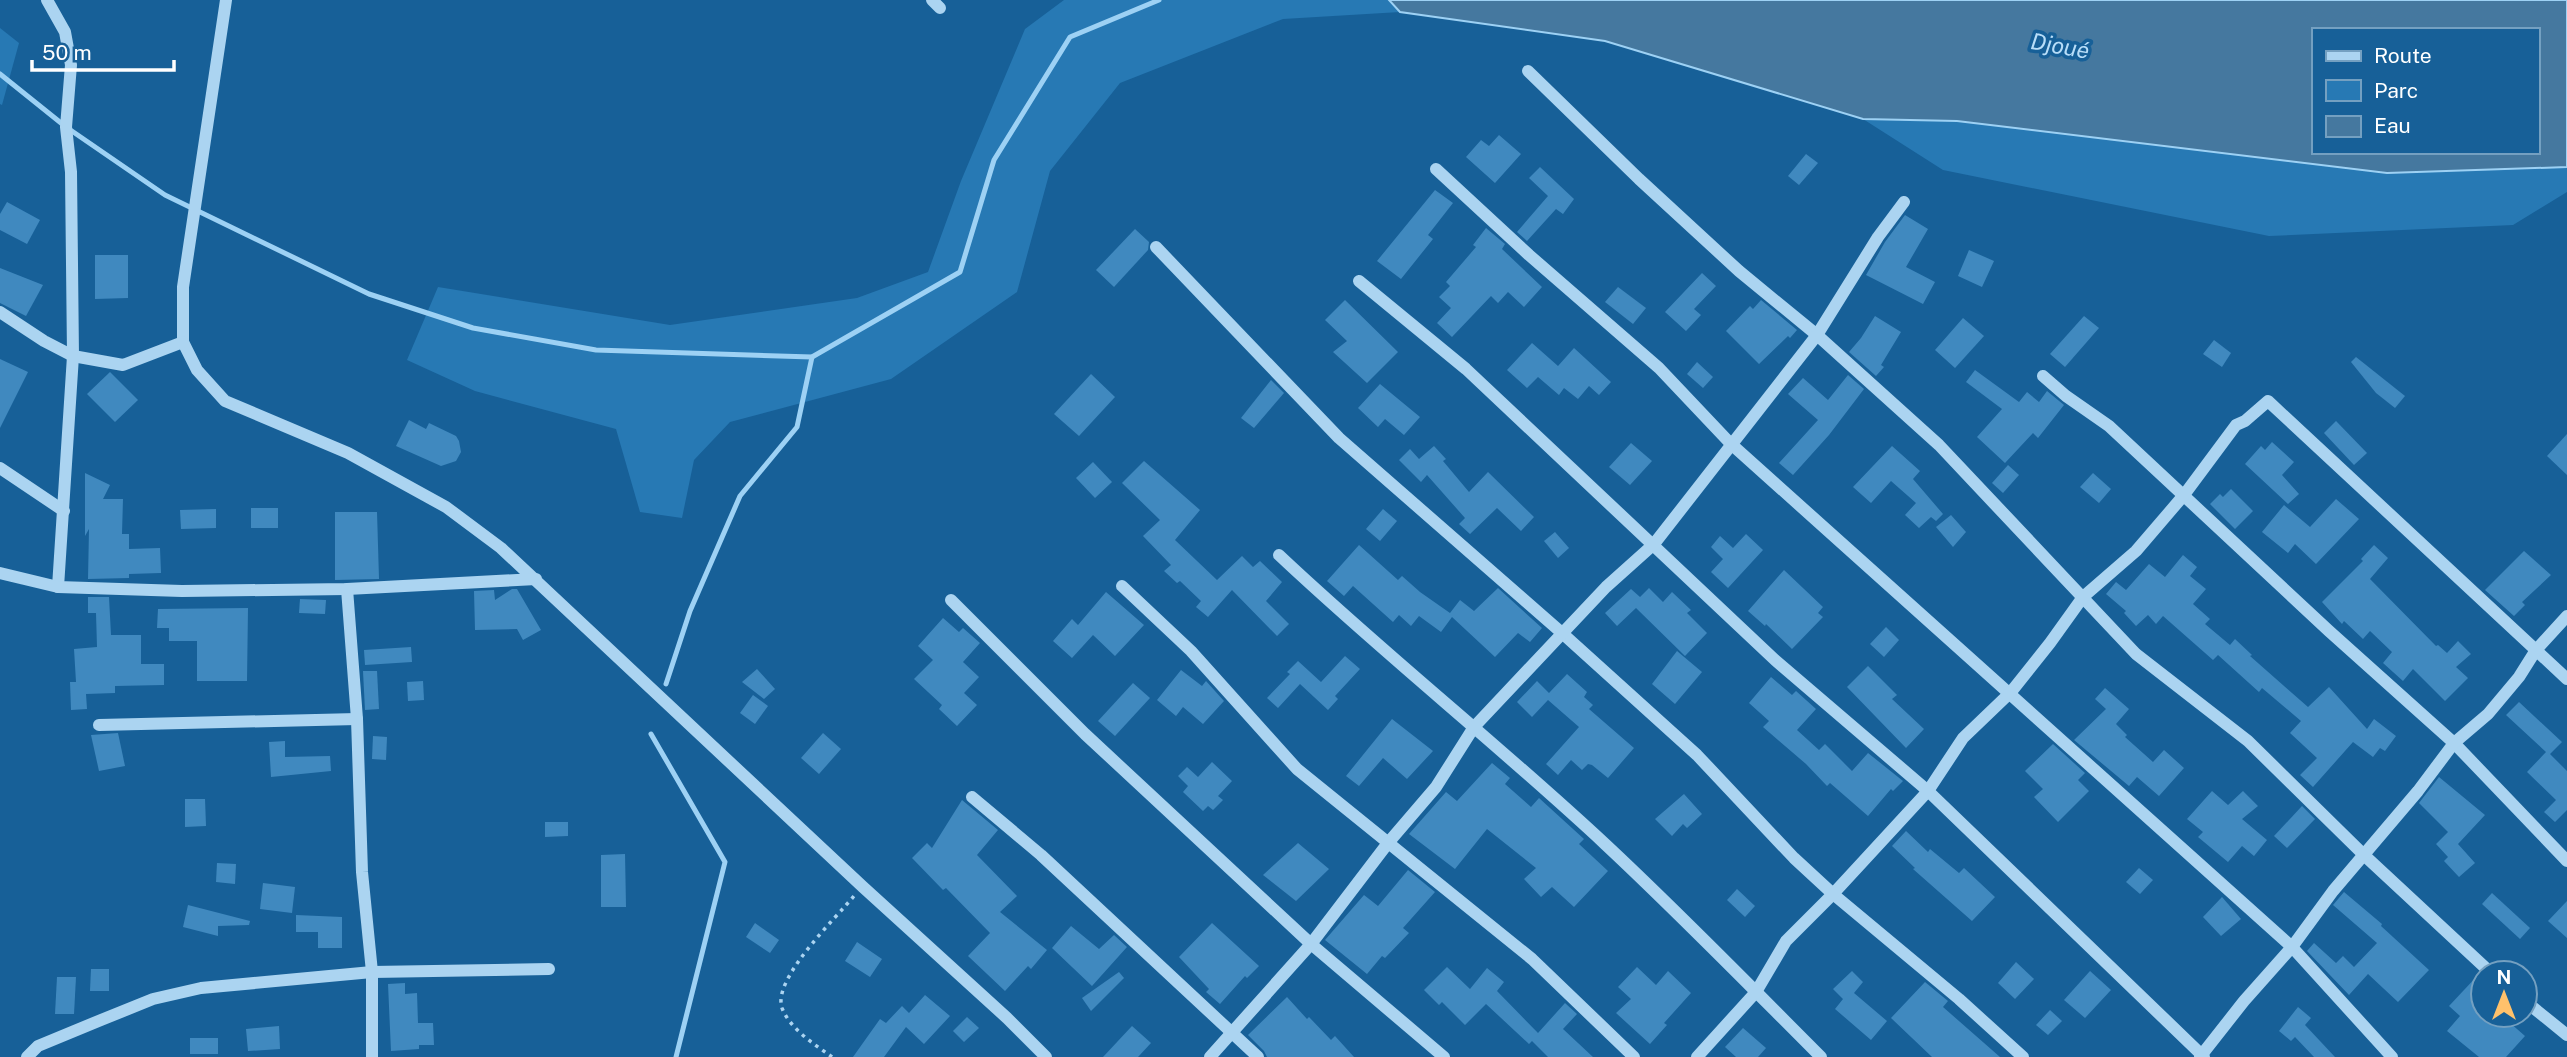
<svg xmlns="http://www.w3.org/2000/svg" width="2567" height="1057" font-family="'Public Sans',sans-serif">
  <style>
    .green { fill: #2779b4 }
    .water { fill: #45789f; stroke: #9dd1f4; stroke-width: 2; fill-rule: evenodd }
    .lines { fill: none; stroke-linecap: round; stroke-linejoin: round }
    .stream { stroke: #9dd1f4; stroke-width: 5 }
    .building { fill: #4089bf }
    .path { stroke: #abd4f1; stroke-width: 3.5; stroke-dasharray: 3.5 5; stroke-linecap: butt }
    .minor { stroke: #abd4f1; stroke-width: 12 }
    .labels { text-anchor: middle; stroke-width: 7; stroke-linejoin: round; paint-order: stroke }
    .water-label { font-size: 23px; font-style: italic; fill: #b7ddf8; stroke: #176098 }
  </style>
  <rect width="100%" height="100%" fill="#176098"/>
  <g class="green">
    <polygon points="1064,0 1389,0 1400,12 1283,19 1120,83 1050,171 1017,292 891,379 730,422 694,460 682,518 640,512 616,429 475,391 407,360 438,287 670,325 857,298 928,272 961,181 1025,29"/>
    <polygon points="0,28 19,43 2,105 0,104"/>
    <polygon points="1863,119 1957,121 2387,173 2567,167 2567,192 2513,225 2269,236 1943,170"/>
  </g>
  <path class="water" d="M1389 0H2567V167L2387 173 1957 121 1863 119 1605 41 1400 12ZM2313 30H2537V152H2313Z"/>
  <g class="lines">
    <g class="stream">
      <polyline points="0,74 66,127 165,195 369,294 473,328 596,350 812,357 960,272 994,160 1070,37 1159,0"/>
      <polyline points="666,684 690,611 740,496 797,427 812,357"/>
      <polyline points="651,734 725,862 676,1057"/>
    </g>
  </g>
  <g class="building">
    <polygon points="1499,135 1521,154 1495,183 1466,157 1481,140 1489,146"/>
    <polygon points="1806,154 1818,163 1799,185 1788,176"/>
    <polygon points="1540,167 1574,199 1563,214 1556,209 1527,241 1517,232 1548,196 1529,178"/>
    <polygon points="1435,190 1453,203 1428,235 1433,239 1401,279 1377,261"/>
    <polygon points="7,202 40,220 27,244 0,230 0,214"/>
    <polygon points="1905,215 1928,229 1906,267 1935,282 1923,304 1866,275 1885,242"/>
    <polygon points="1486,228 1505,244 1502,249 1542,287 1524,307 1508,292 1498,303 1491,296 1452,337 1437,323 1451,308 1439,297 1450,286 1446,282 1476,247 1473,245"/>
    <polygon points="1135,229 1149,242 1148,250 1114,287 1096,270"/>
    <polygon points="1969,250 1994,261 1982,287 1958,276"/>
    <polygon points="95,255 128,255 128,298 95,299"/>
    <polygon points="0,268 43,285 26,316 0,303"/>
    <polygon points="1702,273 1716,286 1694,309 1701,315 1686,331 1665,312"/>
    <polygon points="1618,287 1646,308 1633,324 1605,302"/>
    <polygon points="1345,300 1398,352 1367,383 1333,352 1347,341 1325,320"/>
    <polygon points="1761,300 1797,330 1790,338 1788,336 1759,364 1726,331 1750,306 1753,309"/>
    <polygon points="1875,316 1901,332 1881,365 1884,367 1876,376 1849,352 1861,338"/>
    <polygon points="2084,316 2099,328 2065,367 2050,354"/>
    <polygon points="1963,318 1984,336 1955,368 1935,350"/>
    <polygon points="2214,340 2231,353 2222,367 2203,354"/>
    <polygon points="1532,343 1558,366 1574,348 1611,382 1599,395 1589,386 1578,399 1564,388 1559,395 1538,377 1527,388 1507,370"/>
    <polygon points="2356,357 2405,396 2395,408 2376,393 2351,362"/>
    <polygon points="0,359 28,372 0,428"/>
    <polygon points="1697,362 1713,377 1703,388 1687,374"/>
    <polygon points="1975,370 2019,402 2027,392 2039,402 2047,391 2064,405 2038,438 2033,433 2005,463 1977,437 2002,409 1966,382"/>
    <polygon points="110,372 138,400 115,422 87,394"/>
    <polygon points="1091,374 1115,397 1079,436 1054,414"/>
    <polygon points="1848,375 1864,389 1829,435 1793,475 1779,463 1818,420 1788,394 1803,378 1828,400"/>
    <polygon points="1271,380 1284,393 1254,428 1241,418"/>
    <polygon points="1380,384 1420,417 1404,435 1385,419 1378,427 1358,408"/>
    <polygon points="409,420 426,429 429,423 456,436 459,441 461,452 456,461 441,466 396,446"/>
    <polygon points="2336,421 2367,453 2354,465 2324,433"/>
    <polygon points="2567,434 2567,475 2547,456"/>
    <polygon points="2272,442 2294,462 2282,475 2299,494 2288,504 2245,464 2261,446 2265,450"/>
    <polygon points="1631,443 1652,461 1630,485 1609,467"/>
    <polygon points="1434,446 1446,459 1443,461 1469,492 1488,472 1534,517 1521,531 1497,508 1470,534 1459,524 1465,518 1427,475 1421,482 1399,460 1410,449 1419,459"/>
    <polygon points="1892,446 1920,471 1913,479 1943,514 1936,521 1931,517 1919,528 1905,515 1916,503 1891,481 1871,503 1853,487"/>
    <polygon points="1144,461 1200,510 1175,540 1217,580 1242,556 1253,567 1260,561 1282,582 1266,601 1289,624 1277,636 1232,590 1208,617 1196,607 1201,601 1180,581 1177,583 1164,571 1171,565 1143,536 1160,520 1122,483"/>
    <polygon points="1093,462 1112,482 1095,498 1076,478"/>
    <polygon points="2008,465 2019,475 2003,493 1992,483"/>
    <polygon points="85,473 110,485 103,499 123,499 122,534 129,534 129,549 160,548 161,573 129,574 129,578 88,579 89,529 85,536"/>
    <polygon points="2093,473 2111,489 2099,503 2080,487"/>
    <polygon points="2231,489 2253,511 2235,529 2210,504 2220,494 2223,497"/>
    <polygon points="2336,499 2359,519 2316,564 2295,544 2288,553 2262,532 2284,505 2310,527"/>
    <rect x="251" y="508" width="27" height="20"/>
    <polygon points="216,509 216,528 181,529 180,510"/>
    <polygon points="1383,509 1397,521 1380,541 1366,529"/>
    <polygon points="335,512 377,512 379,579 335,580"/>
    <polygon points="1951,515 1966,532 1953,547 1936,527"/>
    <polygon points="1555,532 1569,548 1558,558 1544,541"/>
    <polygon points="1746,534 1763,550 1728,588 1711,572 1723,559 1711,547 1720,536 1733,548"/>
    <polygon points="1359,545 1398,580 1402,576 1420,592 1450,613 1460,600 1474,611 1498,588 1542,628 1530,642 1518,633 1495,657 1452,617 1441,632 1419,616 1411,626 1399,615 1393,622 1353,586 1344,596 1327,581"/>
    <polygon points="2374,545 2388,558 2370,579 2436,646 2438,645 2447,653 2458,641 2471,654 2456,667 2468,678 2445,701 2413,669 2403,681 2383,663 2392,652 2370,631 2363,639 2344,621 2342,624 2322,602 2363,561 2361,559"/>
    <polygon points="2524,551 2551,575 2522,602 2525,605 2514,616 2485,590"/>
    <polygon points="2183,555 2197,567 2190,576 2206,589 2193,604 2210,619 2205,624 2230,645 2235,639 2252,655 2250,656 2308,707 2329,687 2367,729 2374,719 2396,736 2385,751 2380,748 2373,757 2353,742 2313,787 2300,775 2317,758 2290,733 2301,721 2262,688 2259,692 2218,655 2213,660 2163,616 2156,624 2148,615 2136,626 2124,613 2126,611 2106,594 2116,582 2126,590 2149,564 2165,577"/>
    <polygon points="1784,570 1823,607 1818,613 1823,617 1792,649 1766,624 1765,626 1748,611"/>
    <polygon points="1649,588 1663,602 1672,592 1691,610 1687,613 1707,633 1685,656 1636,608 1617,626 1605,613 1631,589 1640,597"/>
    <polygon points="512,589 517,589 541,630 523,640 517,629 475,630 474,591 494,590 495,600"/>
    <polygon points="1106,592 1144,625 1115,656 1093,635 1072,658 1053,641 1072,619 1078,625"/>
    <polygon points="88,597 109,597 111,635 141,635 141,664 164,664 164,685 115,686 115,693 86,694 87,709 71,710 70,682 76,682 74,649 97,647 96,613 88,613"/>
    <polygon points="300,599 326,600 325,614 299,613"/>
    <polygon points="248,608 247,681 197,681 197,641 169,641 169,628 157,628 158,609"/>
    <polygon points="943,618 959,632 963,628 980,643 963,662 979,677 964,693 977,705 957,726 939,709 942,705 914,679 933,660 918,646"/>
    <polygon points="1886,627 1899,640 1884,657 1870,644"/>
    <polygon points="411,647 412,662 365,665 364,650"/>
    <polygon points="1677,651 1702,672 1675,704 1652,684"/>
    <polygon points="1345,656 1360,669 1335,696 1338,699 1328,710 1300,684 1278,708 1267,698 1290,674 1287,672 1298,661 1321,682"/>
    <polygon points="1868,666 1897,695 1892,699 1924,729 1906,748 1847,687"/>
    <polygon points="757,669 775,689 764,699 742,682"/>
    <polygon points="1181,670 1202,686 1206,681 1224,701 1203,724 1183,707 1176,716 1157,700"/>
    <polygon points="363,671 377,671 379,709 365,710"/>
    <polygon points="1567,674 1587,692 1584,697 1593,705 1589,709 1634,748 1608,778 1592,765 1588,764 1582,770 1571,760 1558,775 1546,764 1579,727 1548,700 1532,717 1517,702 1537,681 1549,693"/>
    <polygon points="1771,677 1792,695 1796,691 1816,709 1797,730 1819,750 1825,744 1852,771 1868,753 1903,781 1893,791 1891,789 1868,816 1830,783 1827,786 1806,764 1763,727 1769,721 1749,703"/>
    <polygon points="423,681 424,700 408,701 407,682"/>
    <polygon points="1133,683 1150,698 1115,736 1098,721"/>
    <polygon points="2105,688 2129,709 2116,724 2127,735 2125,737 2153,762 2164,750 2184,768 2159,796 2137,777 2129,786 2074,740 2106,709 2095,699"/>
    <polygon points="753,695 768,706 755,724 740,713"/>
    <polygon points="2519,702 2562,742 2550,754 2567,771 2567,810 2555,822 2544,812 2556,800 2527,772 2546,752 2506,715"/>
    <polygon points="1392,719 1433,751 1407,779 1383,758 1359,786 1346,776"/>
    <polygon points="118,733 125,766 99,771 91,735"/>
    <polygon points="823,733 841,749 819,774 801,758"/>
    <polygon points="373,736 387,737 386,760 372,759"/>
    <polygon points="285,741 285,757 330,756 331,771 271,777 269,742"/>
    <polygon points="2053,744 2085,773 2078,780 2089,791 2058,822 2034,797 2043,789 2025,771"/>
    <polygon points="1212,762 1232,781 1218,796 1223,800 1213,810 1208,806 1203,811 1183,792 1188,786 1178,776 1187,767 1198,777"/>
    <polygon points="1492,763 1510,778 1505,784 1531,807 1539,798 1584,839 1579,844 1608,871 1574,907 1552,887 1541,897 1524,879 1536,868 1487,829 1455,869 1409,834 1446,792 1457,801"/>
    <polygon points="2439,777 2485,815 2458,844 2475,863 2459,877 2444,861 2448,857 2436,844 2448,832 2419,803"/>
    <polygon points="2212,791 2228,805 2243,791 2258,806 2242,819 2267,840 2254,856 2242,846 2228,862 2198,837 2203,832 2187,819"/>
    <polygon points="1684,794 1702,814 1687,828 1683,824 1672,836 1655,819"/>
    <polygon points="185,799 205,799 206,826 185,827"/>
    <polygon points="962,800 998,830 977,855 1017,896 1000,912 1047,950 1031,969 1028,966 1005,991 968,956 990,933 946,888 943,890 912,858 927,843 932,848"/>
    <polygon points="2302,806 2315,819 2287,848 2274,836"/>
    <polygon points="545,822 568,822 568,836 545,837"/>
    <polygon points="1906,831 1928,852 1930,849 1959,873 1964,868 1995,897 1972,921 1913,869 1915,868 1892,846"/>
    <polygon points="1298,843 1329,869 1296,901 1263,875"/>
    <polygon points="625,854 626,907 601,907 601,855"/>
    <polygon points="217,863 236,864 235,884 216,882"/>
    <polygon points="2139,868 2153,880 2140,894 2126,882"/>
    <polygon points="1408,870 1435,892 1403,928 1409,933 1385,958 1382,956 1367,974 1325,940 1364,895 1378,906"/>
    <polygon points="263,883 295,887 292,913 260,909"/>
    <polygon points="1737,889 1755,906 1745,917 1727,900"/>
    <polygon points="2344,892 2382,924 2381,926 2429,970 2398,1002 2368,974 2349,995 2307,951 2314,943 2336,963 2343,956 2354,967 2377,943 2333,905"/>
    <polygon points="2492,893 2530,928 2520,939 2482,904"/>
    <polygon points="2222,897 2241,919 2221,936 2203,917"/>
    <polygon points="2567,901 2567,938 2548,921"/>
    <polygon points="188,905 250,921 249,925 218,926 218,936 183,927"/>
    <polygon points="296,915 342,917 342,948 318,948 318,932 296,932"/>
    <polygon points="755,923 779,940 770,953 746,937"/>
    <polygon points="1212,923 1259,966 1247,978 1245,976 1220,1004 1206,992 1209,989 1179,957"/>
    <polygon points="1071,926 1099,949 1114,935 1127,947 1092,986 1052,948"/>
    <polygon points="857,942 882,959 870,977 845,961"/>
    <polygon points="2016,962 2034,979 2015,999 1998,983"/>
    <polygon points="1447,967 1470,989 1487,968 1504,982 1497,991 1538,1033 1565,1003 1577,1014 1563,1029 1593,1057 1548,1057 1532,1041 1529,1044 1486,1004 1465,1025 1442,1002 1439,1005 1424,990"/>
    <polygon points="1637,967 1656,985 1668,971 1691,993 1664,1023 1667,1025 1650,1044 1616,1013 1631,999 1618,987"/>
    <polygon points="91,969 109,969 109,991 90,991"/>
    <polygon points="1852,971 1863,982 1854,993 1887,1021 1871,1040 1835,1009 1843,999 1833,989"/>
    <polygon points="2090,971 2111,990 2085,1018 2064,1000"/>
    <polygon points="1119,972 1124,978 1091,1011 1082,998"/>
    <polygon points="2479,974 2483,978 2483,1015 2501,1015 2525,1036 2506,1057 2479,1057 2447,1031 2460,1016 2449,1006"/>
    <polygon points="57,977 76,977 74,1014 55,1014"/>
    <polygon points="1925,982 1948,1001 1943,1007 2000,1057 1932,1057 1891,1018"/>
    <polygon points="405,983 405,994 417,993 418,1023 433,1023 434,1045 419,1045 419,1049 391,1051 388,984"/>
    <polygon points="925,995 950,1016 924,1044 906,1027 884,1057 853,1057 880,1019 886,1023 902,1006 909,1013"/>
    <polygon points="1287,997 1307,1019 1309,1017 1331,1040 1335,1036 1354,1057 1267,1057 1264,1051 1248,1035"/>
    <polygon points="2298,1007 2311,1018 2305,1025 2335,1057 2314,1057 2295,1037 2291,1041 2279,1031"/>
    <polygon points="2050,1010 2062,1021 2048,1035 2036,1025"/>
    <polygon points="967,1017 979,1028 964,1042 953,1031"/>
    <polygon points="279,1026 280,1049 248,1051 246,1029"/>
    <polygon points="1132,1026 1151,1043 1138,1057 1103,1057"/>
    <polygon points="1743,1028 1766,1048 1758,1057 1736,1057 1725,1047"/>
    <rect x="190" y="1038" width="28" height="16"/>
  </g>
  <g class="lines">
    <path class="path" d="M832 1057C814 1044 790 1029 782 1008 772 979 836 918 854 896"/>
    <g class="minor">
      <polyline points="47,0 65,32 71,65 66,127 71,172 73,356 58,587"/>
      <polyline points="226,0 183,287 183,342 197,370 225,401 348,453 446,507 501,548 863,887 1007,1018 1046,1057"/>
      <polyline points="932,0 940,8"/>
      <polyline points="1528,71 1639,179 1739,271 1817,335 1939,445 2136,654 2248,741 2365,856 2491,973"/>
      <polyline points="1436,169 1529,255 1659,368 1730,443 2292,947 2392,1057"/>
      <polyline points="1156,247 1339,438 1562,633 1697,755 1794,858 1833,894 1959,999 2023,1057"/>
      <polyline points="1359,281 1466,369 1775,660 1928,791 2204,1057"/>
      <polyline points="0,312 44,341 73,356 123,365 183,342"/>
      <polyline points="2043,376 2066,396 2109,426 2329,631 2454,743 2567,861"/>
      <polyline points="0,468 64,511"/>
      <path d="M1279 555C1385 655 1499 745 1605 844 1679 913 1750 986 1821 1057"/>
      <polyline points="0,573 58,587 182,591 347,589 536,579"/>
      <polyline points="1122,586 1191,651 1297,769 1532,959 1634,1057"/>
      <polyline points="347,589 357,719 362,872 372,972 372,1057"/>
      <polyline points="951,600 1085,734 1311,944 1444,1057"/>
      <polyline points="99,725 357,719"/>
      <polyline points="972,797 1041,855 1258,1057"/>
      <polyline points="2525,1001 2567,1035"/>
      <polyline points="27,1057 38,1046 101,1020 153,999 201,988 372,972 549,969"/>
      <polyline points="1210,1057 1311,944 1388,843 1436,787 1474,727 1606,587 1654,544 1817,335 1878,237 1904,202"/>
      <polyline points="1697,1057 1756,992 1786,941 1833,894 1928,791 1963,738 2011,692 2050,643 2083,597 2136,551 2184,495 2236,425 2245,421 2268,401 2567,679"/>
      <polyline points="2200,1057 2244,1001 2292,947 2333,891 2418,791 2454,743 2488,714 2519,677 2536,650 2567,616"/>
    </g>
  </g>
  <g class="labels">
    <g class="water-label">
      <text transform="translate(2060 46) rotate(10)" y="8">Djoué</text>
    </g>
  </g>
  <rect x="2312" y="28" width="228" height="126" fill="#176098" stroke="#74a0c1" stroke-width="2"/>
  <rect x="2326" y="51" width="35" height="10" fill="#abd4f1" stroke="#74a0c1" stroke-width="2"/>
  <text x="2374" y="63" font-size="21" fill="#ffffff">Route</text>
  <rect x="2326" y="80" width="35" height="21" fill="#2779b4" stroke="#74a0c1" stroke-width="2"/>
  <text x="2374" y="98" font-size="21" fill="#ffffff">Parc</text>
  <rect x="2326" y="116" width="35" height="21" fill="#45789f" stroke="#74a0c1" stroke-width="2"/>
  <text x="2374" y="133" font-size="21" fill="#ffffff">Eau</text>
  <g transform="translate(2504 994)"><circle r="33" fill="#176098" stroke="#74a0c1" stroke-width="2"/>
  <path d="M0-5L12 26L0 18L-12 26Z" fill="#ffc16b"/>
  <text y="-10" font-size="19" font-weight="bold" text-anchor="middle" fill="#ffffff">N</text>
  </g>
  <path d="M32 60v10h142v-10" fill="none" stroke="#ffffff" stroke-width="3.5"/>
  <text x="42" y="60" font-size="21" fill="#ffffff" stroke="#176098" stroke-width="5" paint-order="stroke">50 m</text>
</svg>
